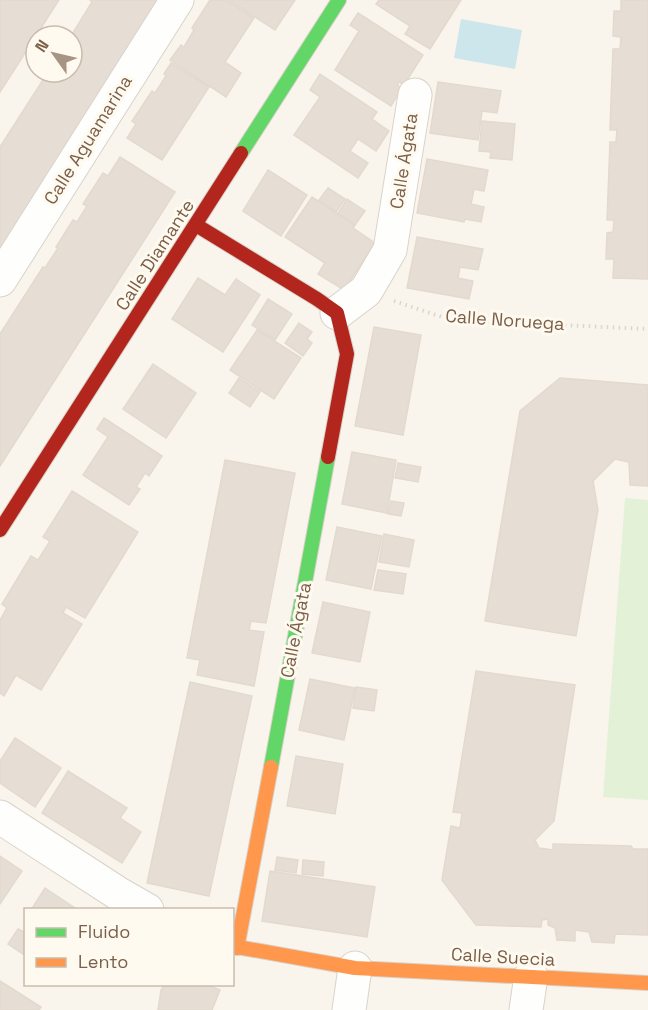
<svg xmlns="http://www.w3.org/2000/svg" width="648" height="1010" font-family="'Space Grotesk',sans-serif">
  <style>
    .green { fill: #e3f1d6 }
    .water { fill: #cde6eb }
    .building { fill: #e6ded4; stroke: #e3d9ce; stroke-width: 1.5 }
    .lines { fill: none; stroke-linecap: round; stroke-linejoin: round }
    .street-casing { stroke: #d9d2cb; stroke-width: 35 }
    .fast-casing { stroke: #d8d1c7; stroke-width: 16 }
    .slow-casing { stroke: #d8d1c7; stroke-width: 16 }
    .jam-casing { stroke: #d8d1c7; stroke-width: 16 }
    .path { stroke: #dcd5ce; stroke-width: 4; stroke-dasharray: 1.5 4.5; stroke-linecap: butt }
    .street { stroke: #fefefc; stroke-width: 33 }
    .fast { stroke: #63d668; stroke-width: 14 }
    .slow { stroke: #ff974d; stroke-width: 14 }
    .jam { stroke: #b3261e; stroke-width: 14 }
    .labels { text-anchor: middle; stroke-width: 6; stroke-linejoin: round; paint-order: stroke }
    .street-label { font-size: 18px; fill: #7b5f49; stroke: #fffaf0 }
  </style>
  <rect width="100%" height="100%" fill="#f9f5ed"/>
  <polygon class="green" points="625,498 648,500 648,800 603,797"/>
  <polygon class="water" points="461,19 522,30 515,69 454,58"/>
  <g class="building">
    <polygon points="0,0 59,0 0,92"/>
    <polygon points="90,0 159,0 0,251 0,147 48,72 72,72 72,36 71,36 92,2"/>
    <polygon points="210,0 226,0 254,18 225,62 241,73 226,97 170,60 181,45 184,47 194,30 192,28"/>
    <polygon points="229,0 295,0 275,30"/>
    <polygon points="379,0 461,0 430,49 405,34 410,26 376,4"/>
    <polygon points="621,0 648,0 648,279 613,278 614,259 606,259 607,233 613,232 614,220 607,220 610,142 616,142 617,130 610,130 613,49 620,49 621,37 613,36 614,11 621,11"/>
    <polygon points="358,13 423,55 404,85 399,82 397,85 402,88 391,106 335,70 359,31 350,25"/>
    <polygon points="171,63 209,87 162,160 127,138 136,124 132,121 152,91 155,93 166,76 164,74"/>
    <polygon points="320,74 377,112 372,119 389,131 376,151 358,139 350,151 368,163 358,178 294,135 320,97 310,90"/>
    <polygon points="438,82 501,91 497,113 482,111 478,140 430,133"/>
    <polygon points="482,121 515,124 512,160 490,158 491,152 479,151"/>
    <polygon points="120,157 175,192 0,466 0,334 43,267 45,268 58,248 56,247 73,220 77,222 87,206 83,204 103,173 108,176"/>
    <polygon points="427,159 488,170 484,191 474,189 471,204 484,207 481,222 465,219 464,222 417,213"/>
    <polygon points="268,170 307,195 281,236 243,211"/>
    <polygon points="328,188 345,199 336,212 319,200"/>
    <polygon points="312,197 355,225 353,228 375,243 344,290 318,274 325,263 285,237"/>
    <polygon points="347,199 365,211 355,225 338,213"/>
    <polygon points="417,237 483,249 478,270 460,267 458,278 473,281 469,299 407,288"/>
    <polygon points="198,278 225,295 236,279 260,295 223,352 172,319"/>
    <polygon points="268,299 292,314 275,340 252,325"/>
    <polygon points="299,323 312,332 307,339 312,343 303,356 285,343"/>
    <polygon points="374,327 421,335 403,435 355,426"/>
    <polygon points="257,330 301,358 274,399 230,370"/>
    <polygon points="153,364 196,393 166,438 123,409"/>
    <polygon points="239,378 260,392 250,407 229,393"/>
    <polygon points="560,378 648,385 648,486 630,485 629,462 615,459 593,481 598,510 576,636 485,621 520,411"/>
    <polygon points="104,418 162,456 149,476 145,473 136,487 140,489 129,505 83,475 108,437 97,429"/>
    <polygon points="352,452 396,460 387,513 342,504"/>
    <polygon points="225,460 295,473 266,623 251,621 249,630 264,632 254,686 197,675 200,660 187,658"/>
    <polygon points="398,463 421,467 418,482 395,478"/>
    <polygon points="72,491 138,532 85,618 66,607 63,613 82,624 41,690 16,675 4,696 0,693 0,620 7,608 2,604 31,556 38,560 50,541 43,537"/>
    <polygon points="391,501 404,503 401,516 388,514"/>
    <polygon points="337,527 382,536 371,589 326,580"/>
    <polygon points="384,534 414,540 409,567 379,562"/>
    <polygon points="378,570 406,574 403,594 374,590"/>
    <polygon points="323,602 370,612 360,662 312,653"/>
    <polygon points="476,671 575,685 554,821 535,840 539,848 553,850 553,844 554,844 631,846 633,849 648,849 648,935 615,934 614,943 592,942 589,932 575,930 575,941 557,940 555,928 548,925 548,919 542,920 541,927 476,925 442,880 451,826 460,828 462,813 453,812"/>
    <polygon points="310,679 355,688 344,740 299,730"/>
    <polygon points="190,682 252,696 209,896 147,883"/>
    <polygon points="356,687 377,690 374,711 353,708"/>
    <polygon points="15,738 61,768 35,807 0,783 0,761"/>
    <polygon points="296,756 343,764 335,814 287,806"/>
    <polygon points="68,771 127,808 120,818 141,832 122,863 42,813"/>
    <polygon points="0,856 22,871 0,904"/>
    <polygon points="277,857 298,860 296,873 275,870"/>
    <polygon points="303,860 324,862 323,876 302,874"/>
    <polygon points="270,871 375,887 367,937 262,921"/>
    <polygon points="45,888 78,910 31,910"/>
    <polygon points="18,929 26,933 26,956 8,944"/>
    <polygon points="0,981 41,1007 39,1010 0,1010"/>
    <polygon points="165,984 205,984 220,990 212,1010 158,1010 161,990"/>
  </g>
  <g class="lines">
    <defs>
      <g id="street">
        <polyline points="0,280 177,0"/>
        <polyline points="337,313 366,291 390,250 415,95"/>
        <polyline points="0,817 119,894 147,910"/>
        <polyline points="349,1010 355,968"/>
        <polyline points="526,1010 531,976"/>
      </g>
      <g id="fast">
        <polyline points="241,153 339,0"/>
        <polyline points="271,767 328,457"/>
      </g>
      <g id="slow">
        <polyline points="232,946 355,968 648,983"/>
        <polyline points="237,948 271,767"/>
      </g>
      <g id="jam">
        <polyline points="196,225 317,299 337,313 347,354 328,457"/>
        <polyline points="0,530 241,153"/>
      </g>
    </defs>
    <use href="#street" class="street-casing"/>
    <use href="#fast" class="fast-casing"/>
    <use href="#slow" class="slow-casing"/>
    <use href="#jam" class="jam-casing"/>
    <polyline class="path" points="394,301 451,320 648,329"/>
    <use href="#street" class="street"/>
    <use href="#fast" class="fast"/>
    <use href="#slow" class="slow"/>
    <use href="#jam" class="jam"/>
  </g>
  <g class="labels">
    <g class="street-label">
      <text transform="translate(88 140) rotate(-58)" y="6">Calle Aguamarina</text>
      <text transform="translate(404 161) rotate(-81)" y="6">Calle Ágata</text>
      <text transform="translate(155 255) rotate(-57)" y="6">Calle Diamante</text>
      <text transform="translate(505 320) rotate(4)" y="6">Calle Noruega</text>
      <text transform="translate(296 630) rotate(-79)" y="6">Calle Ágata</text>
      <text transform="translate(503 957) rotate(3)" y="6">Calle Suecia</text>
    </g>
  </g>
  <rect x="24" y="908" width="210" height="78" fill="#fffaf0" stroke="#cabcad" stroke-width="1.5"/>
  <rect x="36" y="928" width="30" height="9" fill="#63d668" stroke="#cabcad" stroke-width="1.5"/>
  <text x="78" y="938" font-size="18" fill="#7b5f49">Fluido</text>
  <rect x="36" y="958" width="30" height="9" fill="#ff974d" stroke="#cabcad" stroke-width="1.5"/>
  <text x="78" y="968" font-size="18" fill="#7b5f49">Lento</text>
  <g transform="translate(54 54) rotate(304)"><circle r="28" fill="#fffaf0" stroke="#cabcad" stroke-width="1.5"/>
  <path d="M0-4.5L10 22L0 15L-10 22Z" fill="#a79482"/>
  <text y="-9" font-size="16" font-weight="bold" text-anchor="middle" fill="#7b5f49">N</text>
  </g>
</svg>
